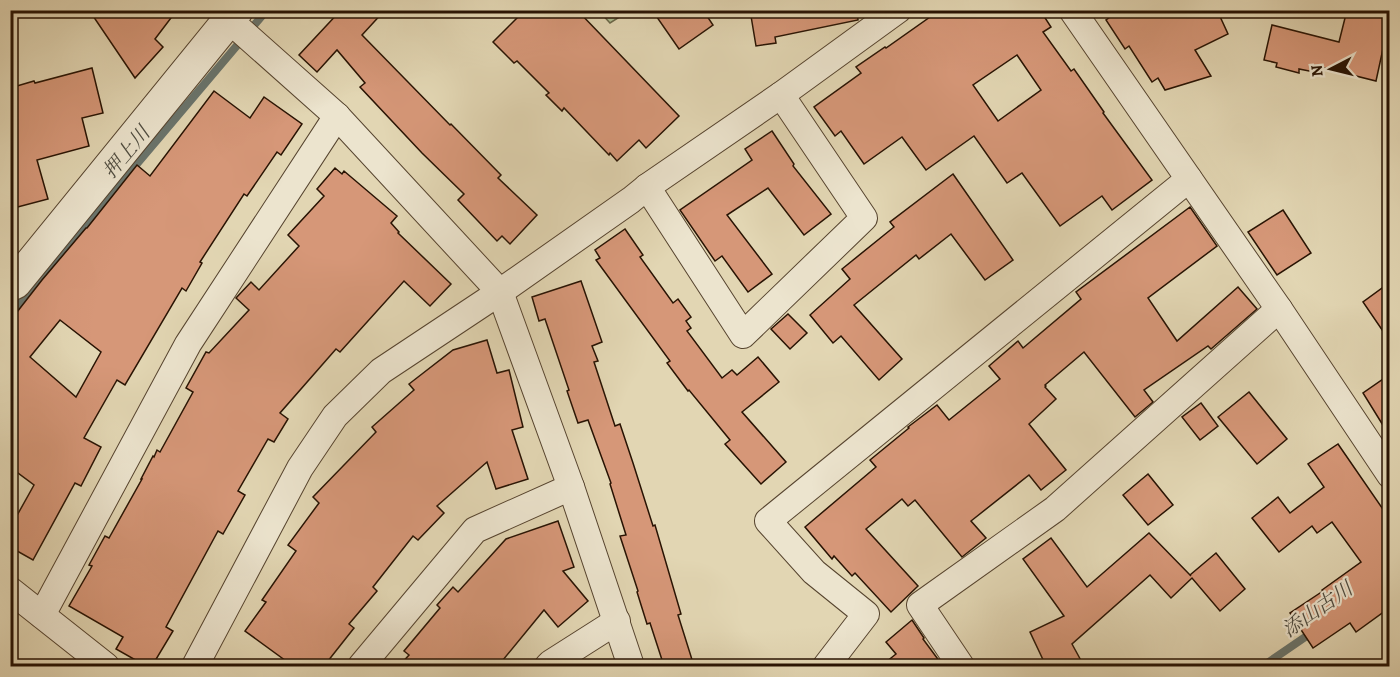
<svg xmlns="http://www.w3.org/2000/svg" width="1400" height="677" font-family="Alegreya,'Noto Serif JP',serif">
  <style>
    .green { fill: #adbf91; stroke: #6a694a; stroke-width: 1.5 }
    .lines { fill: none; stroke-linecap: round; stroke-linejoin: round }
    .stream { stroke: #6a756d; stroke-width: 8 }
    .building { fill: #d69778; stroke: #281303; stroke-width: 1.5; fill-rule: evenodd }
    .minor-casing { stroke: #56442f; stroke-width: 28 }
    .tertiary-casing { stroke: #56442f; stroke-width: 34 }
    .minor { stroke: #ece4ce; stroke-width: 26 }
    .tertiary { stroke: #ece4ce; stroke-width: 32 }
    .labels { text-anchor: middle; stroke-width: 4.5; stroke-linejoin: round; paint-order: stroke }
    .water-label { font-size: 20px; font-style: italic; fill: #4e4c41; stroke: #ece4ce }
  </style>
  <rect width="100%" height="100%" fill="#e2d6b3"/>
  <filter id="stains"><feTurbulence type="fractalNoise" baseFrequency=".00333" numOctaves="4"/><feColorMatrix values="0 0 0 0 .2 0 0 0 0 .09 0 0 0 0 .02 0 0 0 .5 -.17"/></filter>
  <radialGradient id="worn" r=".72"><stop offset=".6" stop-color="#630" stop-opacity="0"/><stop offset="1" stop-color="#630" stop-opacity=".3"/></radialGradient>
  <polygon class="green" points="599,11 629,11 610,23"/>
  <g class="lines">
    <g class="stream">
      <polyline points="10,314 267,10"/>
      <polyline points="1263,666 1314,631"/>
    </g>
  </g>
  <g class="building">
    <polygon points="89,10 177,10 155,39 163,47 135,78"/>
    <polygon points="341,10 385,10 362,35 450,125 451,124 501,175 498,178 537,215 510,244 502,236 497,241 458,200 464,194 422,153 360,87 365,83 337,50 317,72 299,55"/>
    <polygon points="525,10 577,10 679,116 646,148 639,140 617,161 610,153 609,155 564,108 562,111 546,95 549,93 517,61 514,63 493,42"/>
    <polygon points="652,10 703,10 713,25 679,49"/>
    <polygon points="750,10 857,10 858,20 775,37 776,43 756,46"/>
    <path d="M940 10H1040L1051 27 1043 32 1071 71 1074 69 1104 112 1103 113 1152 180 1112 210 1102 196 1060 226 1022 173 1007 183 974 136 926 170 902 137 864 164 841 131 835 136 814 107 861 73 856 67 885 47 886 48ZM1017 55 1041 90 998 121 973 85Z"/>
    <polygon points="1120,10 1217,10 1228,34 1195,50 1211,76 1165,90 1158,78 1152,82 1129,46 1125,49 1106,20"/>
    <polygon points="1347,10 1389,10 1389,21 1376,81 1316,66 1314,72 1299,69 1299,73 1276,67 1277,63 1264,60 1272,25 1339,42"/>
    <polygon points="92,68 103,113 82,118 89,146 37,160 48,199 10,209 10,88 34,81 35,83"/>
    <path d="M214 91 250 118 264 97 302 124 281 155 277 152 247 196 244 194 200 262 202 263 186 291 182 288 125 385 117 380 84 438 101 447 81 486 75 483 33 560 10 547V528L34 485 10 467V321L42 280 86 228H87L137 165 150 176ZM60 320 101 352 76 397 30 357Z"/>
    <polygon points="772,131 794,164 793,166 831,214 804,235 768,188 727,215 772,274 748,292 722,256 715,261 680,210 752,160 745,149"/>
    <polygon points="335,168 342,174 344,171 397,216 391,223 399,232 398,233 451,284 430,306 404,281 340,352 336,349 280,413 288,419 274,442 268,439 238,491 245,495 223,534 218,531 166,627 173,631 152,666 146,666 116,649 123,637 69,606 92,566 89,565 100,545 105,536 109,538 142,479 141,479 153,456 154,457 157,450 160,452 193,392 186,388 206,352 209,353 249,310 236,298 251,282 259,290 299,246 288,235 324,196 317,189"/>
    <polygon points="953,174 1013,260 985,280 951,234 919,259 916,255 854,305 902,359 879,380 841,336 833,343 810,315 850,279 842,269 894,227 890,222"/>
    <polygon points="1190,207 1217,246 1148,298 1177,341 1238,287 1257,309 1211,349 1208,346 1144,390 1153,402 1135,417 1084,352 1045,385 1046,386 1045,387 1056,399 1029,424 1066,470 1041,490 1029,475 971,521 986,538 962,557 915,500 908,506 902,499 866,529 918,586 891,612 855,573 852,576 834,556 832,559 805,527 876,467 870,460 909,428 908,427 937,405 949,420 1000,379 989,366 1018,341 1023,348 1081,299 1076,292"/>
    <polygon points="1283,210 1311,253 1277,275 1248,232"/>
    <polygon points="625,229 643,255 640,257 673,303 678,299 691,317 686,321 691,328 687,331 722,378 732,370 737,375 758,357 779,382 742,412 786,462 761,484 725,444 730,440 689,390 688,391 667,363 670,361 596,260 600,258 595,250"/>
    <polygon points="581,281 602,342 592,346 598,361 594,362 615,426 620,424 633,463 653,526 655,525 681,614 678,615 694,666 664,666 650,623 647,624 637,592 638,591 620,536 626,535 610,484 611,483 588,420 578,423 567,391 569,390 545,319 539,321 532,297"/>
    <polygon points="1389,283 1389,340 1363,302"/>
    <polygon points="788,314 807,333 790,349 771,329"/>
    <polygon points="487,340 497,373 509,370 523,427 512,430 528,479 496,489 487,462 437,506 444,513 418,540 413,536 373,587 377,591 349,624 354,628 324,666 293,666 245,631 266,602 262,600 296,551 288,545 319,503 313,497 376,432 372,427 414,390 409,384 453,350"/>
    <polygon points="1389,375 1389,435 1363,393"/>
    <polygon points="1249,392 1287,439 1257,464 1218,417"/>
    <polygon points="1201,403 1218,426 1200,440 1182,417"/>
    <polygon points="1338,444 1389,518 1389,608 1356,632 1350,623 1313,648 1290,613 1323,591 1322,590 1361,562 1332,522 1317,533 1312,526 1279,552 1252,518 1278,497 1290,513 1324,487 1308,464"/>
    <polygon points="1148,474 1173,505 1148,525 1123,495"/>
    <polygon points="558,521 574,567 563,571 588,601 558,627 544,610 498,666 399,666 409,655 404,651 440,608 437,605 453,587 458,592 506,539"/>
    <polygon points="1149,533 1191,576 1190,575 1216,553 1245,589 1220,611 1192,578 1171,598 1150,575 1072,644 1084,666 1046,666 1030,632 1064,616 1023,559 1051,538 1087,587"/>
    <polygon points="912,620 924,638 923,639 943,666 881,666 896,654 886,642"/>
  </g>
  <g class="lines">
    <defs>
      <g id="minor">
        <polyline points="1072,10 1279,309 1390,475"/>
        <polyline points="229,20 337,116 500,292 571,487 631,666"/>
        <polyline points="647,187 743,335 864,218 781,95"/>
        <polyline points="10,590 106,666"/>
        <polyline points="42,615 188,344 337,116"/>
        <polyline points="195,666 300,468 335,416 381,371 500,292 631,200 647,187 781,95 898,10"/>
        <polyline points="361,666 475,530 571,487"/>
        <polyline points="548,666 551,663 617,621"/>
        <polyline points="826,666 866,614 814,572 768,521 1189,179"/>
        <polyline points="961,666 920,605 1055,509 1279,309"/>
      </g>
      <polyline id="tertiary" points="10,281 15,283 237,10"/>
    </defs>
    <use href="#minor" class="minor-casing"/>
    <use href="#tertiary" class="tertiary-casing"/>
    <use href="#minor" class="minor"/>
    <use href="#tertiary" class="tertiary"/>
  </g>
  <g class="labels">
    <g class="water-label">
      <text transform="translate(126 152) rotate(-50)" y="7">押上川</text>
      <text transform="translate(1317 609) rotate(-35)" y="7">添山古川</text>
    </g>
  </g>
  <rect width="1400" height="677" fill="none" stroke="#e2d6b3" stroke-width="36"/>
  <rect x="12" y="12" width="1376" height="653" fill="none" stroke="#281303" stroke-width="3"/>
  <rect x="18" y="18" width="1364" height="641" fill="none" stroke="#281303" stroke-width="1.5"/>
  <g transform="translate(1331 69) rotate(263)" stroke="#ece4ce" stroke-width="4.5" paint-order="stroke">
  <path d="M0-4.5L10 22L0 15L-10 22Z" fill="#281303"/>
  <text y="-9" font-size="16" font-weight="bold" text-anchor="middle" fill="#281303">N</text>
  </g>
  <rect width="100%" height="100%" filter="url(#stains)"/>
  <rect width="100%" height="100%" fill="url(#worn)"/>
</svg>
